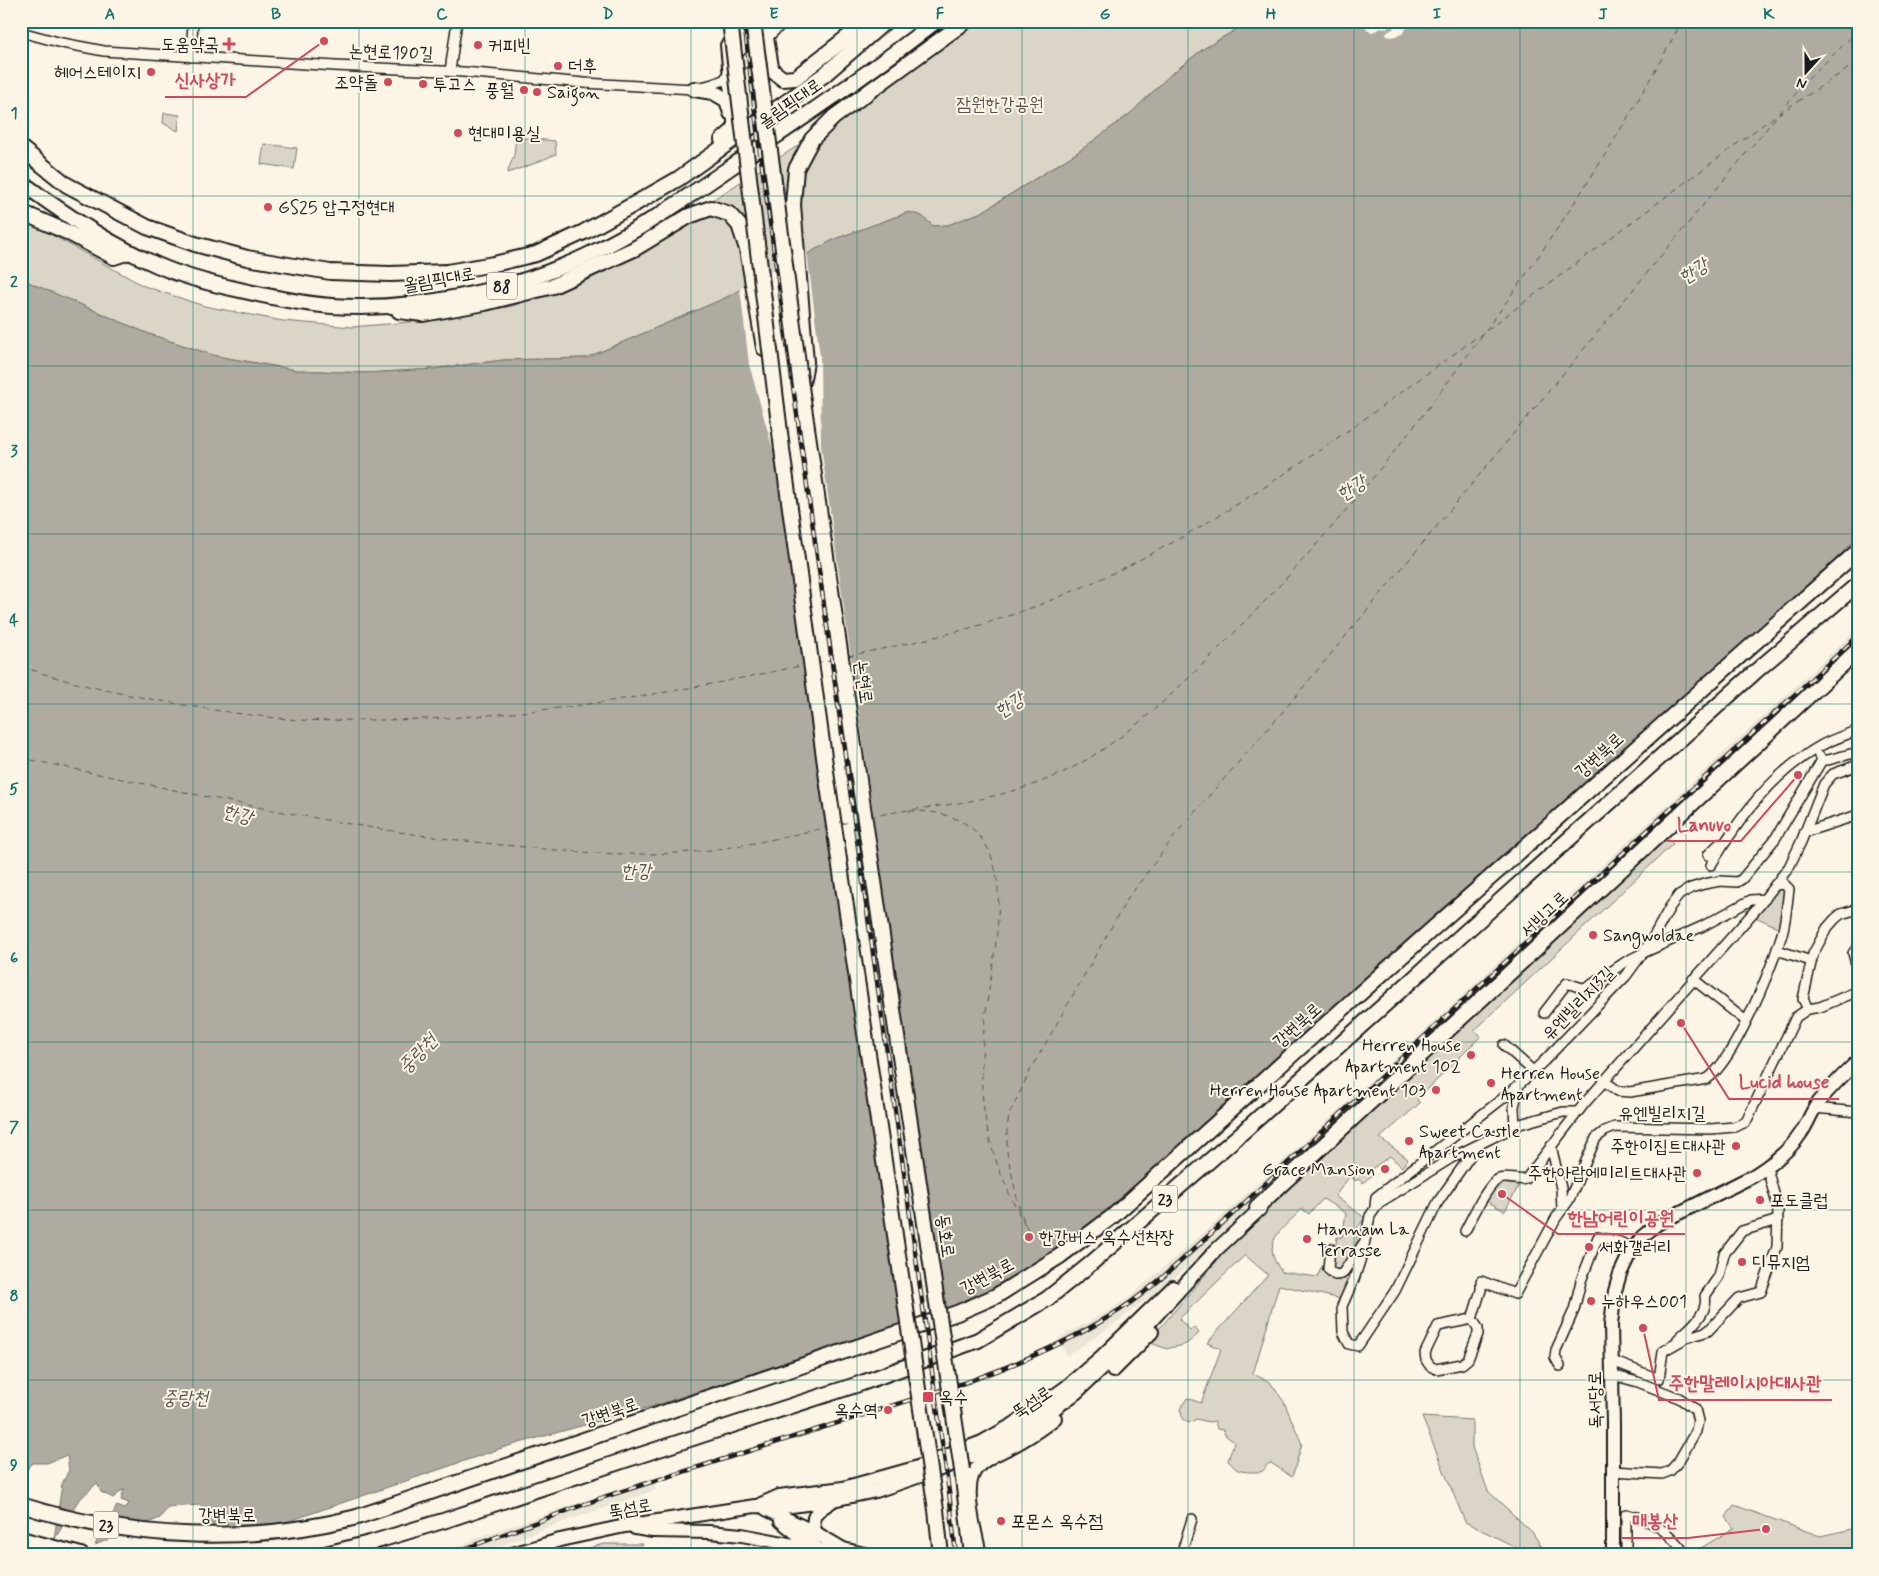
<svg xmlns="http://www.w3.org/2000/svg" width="1879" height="1576" font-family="Mynerve,'Poor Story',sans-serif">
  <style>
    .built { fill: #ebe5d6 }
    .green { fill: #dbd5c8; stroke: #7c7872 }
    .water { fill: #b0aba1; stroke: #75726c }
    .pier { fill: #fcf5e5 }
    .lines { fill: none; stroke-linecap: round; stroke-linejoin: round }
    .ferry { stroke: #575551; stroke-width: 1; stroke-dasharray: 6 5; stroke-linecap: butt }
    .minor-casing { stroke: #1c1c1c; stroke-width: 12 }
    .tertiary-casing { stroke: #1c1c1c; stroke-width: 14 }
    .secondary-casing { stroke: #1c1c1c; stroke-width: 16 }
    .primary-casing { stroke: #1c1c1c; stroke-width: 18 }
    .trunk-casing { stroke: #1c1c1c; stroke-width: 18 }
    .minor { stroke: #fcf5e5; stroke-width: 9 }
    .tertiary { stroke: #fcf5e5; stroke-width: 10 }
    .secondary { stroke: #fcf5e5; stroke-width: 12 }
    .primary { stroke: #fcf5e5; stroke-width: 14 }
    .trunk { stroke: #fcf5e5; stroke-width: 14 }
    .rail-casing { stroke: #1c1c1c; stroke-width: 4.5 }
    .rail { stroke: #fcf5e5; stroke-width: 2.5; stroke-dasharray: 8; stroke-linecap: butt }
    .primary-bridge-casing { stroke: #1c1c1c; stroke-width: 18; stroke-linecap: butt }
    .primary-bridge { stroke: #fcf5e5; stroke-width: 14 }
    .grid { fill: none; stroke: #0f766e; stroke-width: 1; stroke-opacity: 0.55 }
    .poi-dot { fill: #d1495b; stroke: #fcf5e5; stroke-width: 2 }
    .labels { text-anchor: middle; stroke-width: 4; stroke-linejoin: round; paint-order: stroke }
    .shield { fill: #fcf5e5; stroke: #5f5d58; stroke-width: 1 }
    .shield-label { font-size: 16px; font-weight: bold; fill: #1c1c1c }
    .poi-label { font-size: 18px; fill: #1c1c1c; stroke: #fcf5e5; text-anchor: start }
    .street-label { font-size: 18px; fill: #1c1c1c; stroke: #fcf5e5 }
    .park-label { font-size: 18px; fill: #555450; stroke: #fcf5e5 }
    .water-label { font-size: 19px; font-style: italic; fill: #575551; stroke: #fcf5e5 }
    .leader { fill: none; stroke: #d1495b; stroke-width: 2 }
    .callout-dot { fill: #d1495b; stroke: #fcf5e5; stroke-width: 2 }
    .callout-label { font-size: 19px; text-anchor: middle; font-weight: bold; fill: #d1495b; stroke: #fcf5e5; stroke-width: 4; stroke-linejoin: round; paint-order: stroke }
    .neatline { fill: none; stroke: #0f766e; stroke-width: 2 }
    .grid-label { font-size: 16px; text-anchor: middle; font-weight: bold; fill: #0f766e }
  </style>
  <rect width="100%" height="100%" fill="#fcf5e5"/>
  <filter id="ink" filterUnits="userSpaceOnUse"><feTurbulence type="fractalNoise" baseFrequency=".02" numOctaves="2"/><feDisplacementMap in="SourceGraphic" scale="10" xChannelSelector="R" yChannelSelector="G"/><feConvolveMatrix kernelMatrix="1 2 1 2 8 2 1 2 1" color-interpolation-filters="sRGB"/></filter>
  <g filter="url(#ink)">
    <g class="built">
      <polygon points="1858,628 1858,645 1346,1120 1176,1277 1117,1322 1067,1356 1058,1338 1114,1308 1133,1294 1210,1227 1324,1124"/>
      <polygon points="651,1478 656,1490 543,1529 478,1555 438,1555 487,1534"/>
    </g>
    <g class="green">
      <polygon points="975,21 1251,21 1203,49 1169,76 1131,113 1078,152 982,212 948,225 933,226 922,216 909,212 835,239 723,299 586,358 503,360 433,369 366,373 296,370 216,356 149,334 21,279 21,211 52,235 144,286 204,306 283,321 352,327 433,320 512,306 572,285 647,248 709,202 845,116"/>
      <polygon points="164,113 180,115 178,131 163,123"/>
      <polygon points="516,137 555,141 556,154 533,164 507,173 514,155"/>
      <polygon points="264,144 297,148 294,169 261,164"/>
      <path d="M1667 838 1673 844 1475 1030 1481 1036 1417 1100 1420 1103 1380 1138 1408 1159 1402 1167 1390 1156 1370 1170 1373 1174 1363 1183 1358 1179 1356 1181 1350 1176 1335 1196 1365 1218 1357 1228V1242L1353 1251 1340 1270 1332 1268 1337 1237H1342L1346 1213 1323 1199 1309 1214 1302 1209C1281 1231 1259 1242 1282 1272L1317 1277 1323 1264C1326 1272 1330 1278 1338 1281L1345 1278 1361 1253 1341 1299 1279 1285 1253 1374 1270 1382 1284 1402 1302 1444 1292 1477 1271 1463 1268 1464C1267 1464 1264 1470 1263 1471 1260 1473 1241 1472 1238 1470 1234 1468 1232 1464 1228 1461L1234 1442 1225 1435 1223 1430 1217 1429 1215 1421 1209 1422 1196 1419 1189 1423 1183 1420 1180 1409 1187 1398 1201 1403 1221 1349 1207 1343 1268 1275 1245 1255 1179 1319 1190 1330 1194 1327 1199 1333C1194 1338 1187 1345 1180 1346 1176 1347 1172 1347 1167 1349L1148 1342 1238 1236Z"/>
      <polygon points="1777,887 1786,888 1782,929 1753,916"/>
      <polygon points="1501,1183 1519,1185 1505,1211 1486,1201 1493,1187"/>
      <polygon points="1422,1417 1472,1420 1472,1447 1488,1491 1532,1532 1547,1555 1532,1555 1465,1522"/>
      <polygon points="1734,1505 1820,1536 1848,1530 1858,1526 1858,1555 1698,1555 1696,1551 1734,1528 1726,1517"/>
      <polygon points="604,1544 643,1544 637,1555 562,1555"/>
    </g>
    <polygon class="water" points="1251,21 1858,21 1858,537 1811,584 1116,1209 1006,1286 964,1305 650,1407 505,1447 228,1542 209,1521 201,1505 168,1507 160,1518 95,1545 117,1506 125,1509 129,1503 121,1500 124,1489 113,1498 101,1492 97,1483 78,1501 54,1540 62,1484 69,1470 67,1455 47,1463 33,1463 21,1475 21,279 149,334 216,356 296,370 366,373 433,369 503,360 586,358 723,299 835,239 909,212 922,216 933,226 948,225 982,212 1078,152 1131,113 1169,76 1203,49"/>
    <g class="pier">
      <polygon points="1364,21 1396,21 1398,26 1408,22 1409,25 1402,34 1392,37 1387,36 1385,34 1394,28 1392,24 1387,28 1382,28 1372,32 1367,30"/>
      <polygon points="807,252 820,357 821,446 944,1314 900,1328 775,457 749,364 740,288"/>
    </g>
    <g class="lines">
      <g class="ferry">
        <polyline points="1779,113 1810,77 1858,31"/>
        <polyline points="1487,330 1765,123 1858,62"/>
        <path d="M848 656C900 645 952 635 1002 618 1181 559 1333 442 1484 332"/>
        <polyline points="816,663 835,659"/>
        <path d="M21 666C65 682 111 692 156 700 203 709 251 716 299 720 320 721 341 720 363 720 511 721 660 696 805 665"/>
        <path d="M21 758C184 791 348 831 514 846 579 853 646 858 710 850 750 845 789 836 827 827"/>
        <path d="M909 811C1029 809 997 928 987 1004 983 1032 981 1060 982 1087 984 1139 1003 1186 1028 1230L1020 1211 1007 1153V1126L1010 1113 1030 1071 1128 898 1180 829 1286 708 1777 116"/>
        <path d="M870 817C895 811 921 809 946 805 987 799 1029 789 1066 771 1131 738 1184 683 1235 632 1324 542 1403 444 1478 341 1553 239 1623 133 1682 21"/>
        <polyline points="841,824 859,820"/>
      </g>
      <defs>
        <g id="minor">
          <path d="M21 32 62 43 104 51 335 66 463 72 584 83 694 89C706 86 721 83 730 76 750 59 765 37 786 21"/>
          <polyline points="191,57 193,21"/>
          <polyline points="450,71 457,21"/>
          <polyline points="1856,681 1858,680"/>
          <polyline points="1819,756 1822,760 1828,760 1858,752"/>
          <polyline points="1805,832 1858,815"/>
          <polyline points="1708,855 1719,844"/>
          <path d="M1711 865C1740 817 1772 773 1822 745 1833 739 1846 735 1858 730"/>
          <polyline points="1858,947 1853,953 1858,972"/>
          <polyline points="1777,950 1811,961"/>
          <polyline points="1693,979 1746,1021"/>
          <polyline points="1808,1009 1803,999 1813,954 1827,928 1835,919 1841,914 1858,909"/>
          <polyline points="1544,1013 1567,983 1582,988 1588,987 1627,961 1643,953 1703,926 1751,900 1765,899"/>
          <polyline points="1504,1045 1533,1071"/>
          <path d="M1604 1081 1618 1091 1630 1092 1707 1079C1734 1061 1772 967 1782 934 1786 920 1787 904 1789 889L1784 884 1775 885"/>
          <polyline points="1814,1108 1858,1112"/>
          <polyline points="1515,1127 1514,1107 1519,1085"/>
          <polyline points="1551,1146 1561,1188 1562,1210"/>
          <polyline points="1472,1148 1470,1156 1438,1202 1395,1291 1358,1346 1349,1344 1343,1332 1342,1306 1354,1279 1362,1255 1370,1216 1379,1203 1453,1157 1520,1124 1563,1112 1577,1112"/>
          <polyline points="1375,1207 1376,1197 1511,1092 1544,1061 1626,976 1650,943 1670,907 1679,895 1691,888 1704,884 1720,881 1737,882 1742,879 1775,839 1822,760"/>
          <path d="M1465 1231C1471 1220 1488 1183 1499 1179 1508 1176 1517 1181 1526 1179L1584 1104 1759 906 1789 867 1801 842 1824 784 1833 774 1858 765"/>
          <polyline points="1330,1248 1328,1269 1335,1275 1342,1274 1363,1244"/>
          <polyline points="1472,1319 1478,1328 1478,1334 1468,1359 1462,1364 1436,1369 1430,1366 1426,1360 1425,1353 1438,1326 1472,1319 1481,1290 1481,1281 1515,1294 1556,1218 1569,1200 1596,1138 1605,1131 1615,1127 1711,1129 1734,1127 1746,1122 1796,1017 1808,1009 1820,1007 1858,991"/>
          <path d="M1678 1339C1689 1328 1709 1314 1705 1296L1719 1276 1724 1254 1742 1231 1778 1220"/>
          <polyline points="1612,1361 1659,1379 1663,1351 1686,1338 1708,1331 1739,1298 1761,1292 1777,1247 1778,1208 1767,1168"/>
          <polyline points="1560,1366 1555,1357 1556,1350 1574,1310 1581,1281 1598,1237 1620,1242 1633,1249"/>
          <polyline points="1612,1375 1638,1382 1679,1398 1695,1409 1698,1421 1696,1431 1678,1462 1670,1471 1662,1474 1613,1471"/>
          <polyline points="1181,1555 1192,1519"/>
          <path d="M1626 1555V1514C1653 1520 1670 1532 1686 1555"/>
        </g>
        <g id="tertiary">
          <polyline points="765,21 774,72"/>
          <polyline points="726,45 729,77"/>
        </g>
        <g id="secondary">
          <polyline points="1113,1371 1152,1332"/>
          <polyline points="761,1504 779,1496 843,1488 915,1468 982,1442 1014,1424 1065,1388 1102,1356 1173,1287"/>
          <polyline points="766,1509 816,1533 843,1549"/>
          <polyline points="781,1521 801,1537 815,1546"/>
          <polyline points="635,1528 653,1531 709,1532 742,1535 809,1548 826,1550 843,1549 869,1555"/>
          <path d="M816 1533C809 1515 817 1511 831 1502"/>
          <polyline points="509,1555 560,1540 625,1526 755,1506 785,1507 833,1500 876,1491 938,1470 973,1456 1008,1439 1046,1415 1076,1393 1142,1331 1216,1250 1260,1209"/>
          <path d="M980 1555C976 1534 964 1494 973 1474 980 1458 1006 1451 1020 1442 1032 1435 1044 1427 1055 1418"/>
          <path d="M1613 1555V1424L1611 1324 1615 1291 1620 1274 1630 1253 1642 1237 1657 1224 1753 1176C1771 1165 1789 1152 1801 1133 1807 1125 1810 1115 1816 1106 1827 1090 1843 1075 1858 1061"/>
        </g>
        <g id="primary">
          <polyline points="801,387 889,983"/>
          <polyline points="783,457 827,779 860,1000"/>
          <polyline points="1257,1207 1858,650"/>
          <polyline points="962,1470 972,1555"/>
          <polyline points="936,1510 941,1555"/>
        </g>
        <g id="trunk">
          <polyline points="774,72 783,79 795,78 868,21"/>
          <polyline points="694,89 713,92 727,100 731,113"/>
          <polyline points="722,140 735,129 735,103 729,77"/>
          <polyline points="21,148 67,185 147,227 195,244 247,258 330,272 390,274 447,272 494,264 536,254 584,232 631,206 678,179 824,75 886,21"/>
          <path d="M21 182C61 212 111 245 157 265 184 277 212 284 240 290 270 297 301 304 332 306 412 312 513 291 586 256 648 227 704 185 760 147 820 106 879 66 936 21"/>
          <polyline points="21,212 67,232 114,257 129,252"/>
          <polyline points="399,311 423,314 485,303 553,286 634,249 689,216 711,208 729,214 739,225 747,249 764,348"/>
          <polyline points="802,384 806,362 793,205 796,169 812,139 834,117 966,21"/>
          <path d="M21 1505C128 1539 248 1545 357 1517L957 1313 996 1296 1060 1256 1113 1216 1375 980 1858 551"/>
          <polyline points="21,1539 81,1555"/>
          <polyline points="321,1555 370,1543 446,1520 622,1461 862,1383 978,1340 1047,1299 1088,1266 1245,1130 1755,672 1858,584"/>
        </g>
      </defs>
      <use href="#minor" class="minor-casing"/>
      <use href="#tertiary" class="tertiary-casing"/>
      <use href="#secondary" class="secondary-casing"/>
      <use href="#primary" class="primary-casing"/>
      <use href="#trunk" class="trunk-casing"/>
      <use href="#minor" class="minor"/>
      <use href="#tertiary" class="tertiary"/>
      <use href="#secondary" class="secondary"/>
      <use href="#primary" class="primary"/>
      <use href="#trunk" class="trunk"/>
      <defs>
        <g id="rail">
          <polyline points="744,21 758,138 949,1492 956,1555"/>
          <path d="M448 1555 604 1497 970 1381C1022 1362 1074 1340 1121 1309 1159 1284 1192 1250 1226 1220L1858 636"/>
        </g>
      </defs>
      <use href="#rail" class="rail-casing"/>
      <use href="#rail" class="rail"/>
      <defs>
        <g id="primary-bridge">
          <polyline points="730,21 783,457"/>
          <polyline points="753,21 801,387"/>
          <polyline points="889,983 962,1470"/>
          <polyline points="860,1000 936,1510"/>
        </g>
      </defs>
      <use href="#primary-bridge" class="primary-bridge-casing"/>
      <use href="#primary-bridge" class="primary-bridge"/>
    </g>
  </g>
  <path class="grid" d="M193 21V1555M359 21V1555M525 21V1555M691 21V1555M857 21V1555M1022 21V1555M1188 21V1555M1354 21V1555M1520 21V1555M1686 21V1555M21 196H1858M21 366H1858M21 534H1858M21 704H1858M21 872H1858M21 1042H1858M21 1210H1858M21 1380H1858"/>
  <g class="poi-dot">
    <path d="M226.5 36.5h5v5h5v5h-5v5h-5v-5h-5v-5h5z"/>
    <circle cx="478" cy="45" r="5"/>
    <circle cx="558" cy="66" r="5"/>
    <circle cx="151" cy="72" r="5"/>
    <circle cx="388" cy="82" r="5"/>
    <circle cx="423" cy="84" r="5"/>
    <circle cx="524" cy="90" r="5"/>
    <circle cx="537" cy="92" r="5"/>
    <circle cx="458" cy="133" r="5"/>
    <circle cx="268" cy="207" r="5"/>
    <circle cx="1593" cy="935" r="5"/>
    <circle cx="1471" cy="1055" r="5"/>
    <circle cx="1491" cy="1083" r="5"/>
    <circle cx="1436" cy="1090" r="5"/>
    <circle cx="1409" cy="1141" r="5"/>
    <circle cx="1736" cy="1146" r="5"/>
    <circle cx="1385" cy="1169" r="5"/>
    <circle cx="1697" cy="1173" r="5"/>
    <circle cx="1760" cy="1200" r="5"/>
    <circle cx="1029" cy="1237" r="5"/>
    <circle cx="1307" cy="1239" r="5"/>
    <circle cx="1589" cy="1247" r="5"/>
    <circle cx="1742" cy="1262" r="5"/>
    <circle cx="1591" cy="1301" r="5"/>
    <rect x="922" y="1391" width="12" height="12" rx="2.5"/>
    <circle cx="888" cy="1410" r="5"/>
    <circle cx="1001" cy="1521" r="5"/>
  </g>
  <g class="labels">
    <g class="shield">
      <rect x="487" y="272.5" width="30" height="27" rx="4"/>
      <rect x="1152.5" y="1185.5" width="25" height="27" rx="4"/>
      <rect x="93.5" y="1511.5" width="25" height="27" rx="4"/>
    </g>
    <g class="shield-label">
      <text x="502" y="292">88</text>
      <text x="1165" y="1205">23</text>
      <text x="106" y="1531">23</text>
    </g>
    <g class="poi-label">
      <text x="219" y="50" text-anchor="end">도움약국</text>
      <text x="488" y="51">커피빈</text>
      <text x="568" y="72">더후</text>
      <text x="141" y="78" text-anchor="end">헤어스테이지</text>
      <text x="378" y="88" text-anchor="end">조약돌</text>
      <text x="433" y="90">투고스</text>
      <text x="514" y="96" text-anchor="end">풍월</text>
      <text x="547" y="98">Saigon</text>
      <text x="468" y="139">현대미용실</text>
      <text x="278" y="213">GS25 압구정현대</text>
      <text x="1603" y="941">Sangwoldae</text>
      <text x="1461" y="1051" text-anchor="end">Herren House<tspan x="1461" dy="21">Apartment 102</tspan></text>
      <text x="1501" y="1079">Herren House<tspan x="1501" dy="21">Apartment</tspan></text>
      <text x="1426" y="1096" text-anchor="end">Herren House Apartment 103</text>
      <text x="1419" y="1137">Sweet Castle<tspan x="1419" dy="21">Apartment</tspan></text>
      <text x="1726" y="1152" text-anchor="end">주한이집트대사관</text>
      <text x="1375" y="1175" text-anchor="end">Grace Mansion</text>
      <text x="1687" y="1179" text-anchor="end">주한아랍에미리트대사관</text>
      <text x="1770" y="1206">포도클럽</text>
      <text x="1317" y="1235">Hannam La<tspan x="1317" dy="21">Terrasse</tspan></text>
      <text x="1039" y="1243">한강버스 옥수선착장</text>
      <text x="1599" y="1253">서화갤러리</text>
      <text x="1752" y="1268">디뮤지엄</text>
      <text x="1601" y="1307">누하우스001</text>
      <text x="939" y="1403">옥수</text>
      <text x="878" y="1416" text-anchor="end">옥수역</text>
      <text x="1011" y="1527">포몬스 옥수점</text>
    </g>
    <g class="street-label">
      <text transform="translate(391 52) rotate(2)" y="6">논현로190길</text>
      <text transform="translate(790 103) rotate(-35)" y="6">올림픽대로</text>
      <text transform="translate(439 279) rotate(-10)" y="6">올림픽대로</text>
      <text transform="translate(864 682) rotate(82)" y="6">논현로</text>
      <text transform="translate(1599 755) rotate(-42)" y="6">강변북로</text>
      <text transform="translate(1544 914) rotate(-43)" y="6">서빙고로</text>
      <text transform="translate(1578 1003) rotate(-46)" y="6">유엔빌리지3길</text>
      <text transform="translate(1297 1025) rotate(-42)" y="6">강변북로</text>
      <text x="1662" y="1119">유엔빌리지길</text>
      <text transform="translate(946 1236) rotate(82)" y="6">동호로</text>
      <text transform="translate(987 1276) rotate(-28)" y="6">강변북로</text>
      <text transform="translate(1595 1400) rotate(-91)" y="6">독서당로</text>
      <text transform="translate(1032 1402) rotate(-34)" y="6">뚝섬로</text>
      <text transform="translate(610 1412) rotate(-19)" y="6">강변북로</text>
      <text transform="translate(630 1508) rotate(-10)" y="6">뚝섬로</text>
      <text x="227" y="1521">강변북로</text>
    </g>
    <g class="park-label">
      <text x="1000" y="110">잠원한강공원</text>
    </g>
    <g class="water-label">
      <text transform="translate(1693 270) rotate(-32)" y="7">한강</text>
      <text transform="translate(1351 487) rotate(-32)" y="7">한강</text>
      <text transform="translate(1009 704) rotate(-32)" y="7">한강</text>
      <text transform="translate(238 813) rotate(15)" y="7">한강</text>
      <text x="636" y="877">한강</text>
      <text transform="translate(417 1053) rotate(-46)" y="7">중랑천</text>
      <text x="185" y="1404">중랑천</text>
    </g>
  </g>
  <path class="leader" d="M324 41L246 97H165M1798 775L1741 841H1667M1681 1023L1729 1099H1839M1502 1194L1558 1234H1685M1643 1328L1659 1400H1832M1766 1529L1688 1538H1622"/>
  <g class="callout-dot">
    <circle cx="324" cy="41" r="5"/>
    <circle cx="1798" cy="775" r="5"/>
    <circle cx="1681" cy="1023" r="5"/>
    <circle cx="1502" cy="1194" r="5"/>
    <circle cx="1643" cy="1328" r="5"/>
    <circle cx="1766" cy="1529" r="5"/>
  </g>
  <g class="callout-label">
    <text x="205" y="86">신사상가</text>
    <text x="1704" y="831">Lanuvo</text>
    <text x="1784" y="1088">Lucid house</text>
    <text x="1621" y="1224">한남어린이공원</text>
    <text x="1745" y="1389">주한말레이시아대사관</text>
    <text x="1655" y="1527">매봉산</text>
  </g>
  <rect width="1879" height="1576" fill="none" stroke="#fcf5e5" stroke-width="55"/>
  <g transform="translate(1806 72) rotate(201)" stroke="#fcf5e5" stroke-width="4" paint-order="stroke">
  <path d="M0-4L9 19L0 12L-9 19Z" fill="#1c1c1c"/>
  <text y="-8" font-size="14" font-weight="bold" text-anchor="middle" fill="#1c1c1c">N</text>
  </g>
  <rect x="28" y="28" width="1824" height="1520" class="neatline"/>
  <g class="grid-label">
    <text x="110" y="19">A</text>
    <text x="276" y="19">B</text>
    <text x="442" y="19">C</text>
    <text x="608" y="19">D</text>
    <text x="774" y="19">E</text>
    <text x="940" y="19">F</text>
    <text x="1105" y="19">G</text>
    <text x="1271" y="19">H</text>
    <text x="1437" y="19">I</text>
    <text x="1603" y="19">J</text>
    <text x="1769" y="19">K</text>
    <text x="14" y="118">1</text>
    <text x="14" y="287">2</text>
    <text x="14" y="456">3</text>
    <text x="14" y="625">4</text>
    <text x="14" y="794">5</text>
    <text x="14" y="963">6</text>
    <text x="14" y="1132">7</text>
    <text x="14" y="1301">8</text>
    <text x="14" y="1470">9</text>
  </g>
</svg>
